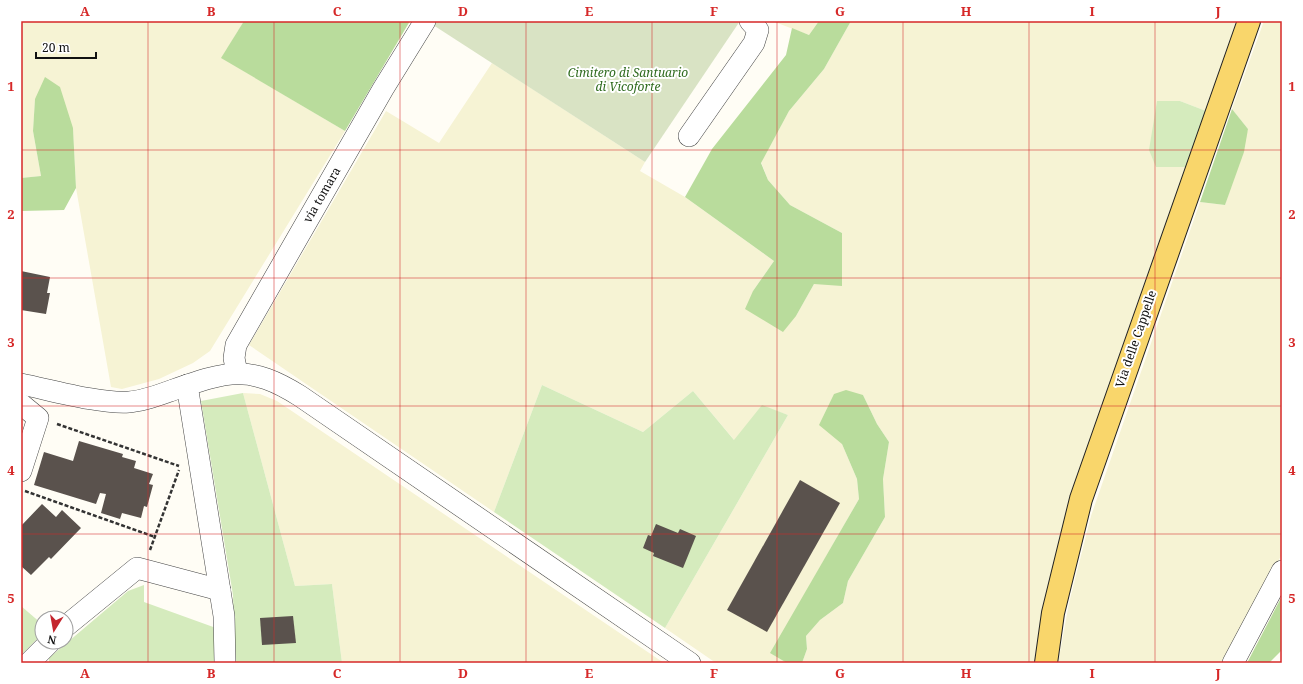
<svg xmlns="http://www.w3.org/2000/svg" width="1303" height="684" font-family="'Noto Serif',serif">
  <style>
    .farmland { fill: #f6f3d4 }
    .green { fill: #d5ebbd }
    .forest { fill: #b9dc9c }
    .cemetery { fill: #d9e3c4 }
    .building { fill: #5a524d }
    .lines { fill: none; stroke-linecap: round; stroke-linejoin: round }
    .minor-casing { stroke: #444; stroke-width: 22 }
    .major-casing { stroke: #222; stroke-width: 24 }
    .path { stroke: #333; stroke-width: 2.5; stroke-dasharray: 4 2; stroke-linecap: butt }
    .minor { stroke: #fff; stroke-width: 21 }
    .major { stroke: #f9d66b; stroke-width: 22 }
    .grid { fill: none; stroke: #d62828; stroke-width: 1; stroke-opacity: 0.55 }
    .labels { text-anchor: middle; stroke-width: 4; stroke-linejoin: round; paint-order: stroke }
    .park-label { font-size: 12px; font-style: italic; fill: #2f6b1f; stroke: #fff }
    .street-label { font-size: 12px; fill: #111; stroke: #fff }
    .neatline { fill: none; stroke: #d62828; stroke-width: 1.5 }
    .grid-label { font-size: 13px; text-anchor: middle; font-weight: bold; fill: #d62828 }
  </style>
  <rect width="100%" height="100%" fill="#fffdf5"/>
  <g class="farmland">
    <polygon points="21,21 244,21 222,58 345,131 210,351 193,363 159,379 122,389 111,387 76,188 73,128 35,99 33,131 41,176 21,178"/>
    <polygon points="772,21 819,21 809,35"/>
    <polygon points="851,21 1238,21 1206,111 1180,101 1157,101 1156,166 1186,167 1136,306 1083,463 1043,608 1034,663 802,663 807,649 806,636 820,620 843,603 848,581 885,517 883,479 889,442 877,424 863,395 842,444 857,479 859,499 771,653 787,663 716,663 665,628 788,415 762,406 735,441 693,391 643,432 542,385 494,512 249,345 386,111 439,143 492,63 645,162 640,171 685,197 774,261 753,291 796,316 814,284 841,251 842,233 790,205 768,180 761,162 789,111 824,69"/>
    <polygon points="1264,21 1282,21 1282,554 1225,663 1058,663 1069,603 1091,516 1200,202 1225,205 1248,129 1232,109"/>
    <polygon points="243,393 260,394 277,401 664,663 342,663 332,584 295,586"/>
  </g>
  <g class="green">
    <polygon points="1157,101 1180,101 1206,111 1186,167 1156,167 1149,150"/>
    <polygon points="542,385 643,432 693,391 734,440 762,405 788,415 665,628 494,512"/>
    <polygon points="243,393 295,586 332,584 342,663 235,663 233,595 201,401"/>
    <polygon points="144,585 144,602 216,628 216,663 49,663 49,658 128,591"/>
    <polygon points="21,606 42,624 42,634 21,655"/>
  </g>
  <g class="forest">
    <polygon points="244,21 410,21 345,131 221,58"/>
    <polygon points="819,21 851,21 824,69 789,111 761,163 768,180 790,205 842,233 842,286 814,284 796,316 783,332 745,309 753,291 774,261 685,197 712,149 786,55 792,28 809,35"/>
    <polygon points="45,77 60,87 73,128 76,188 64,210 21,211 21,178 41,176 33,131 35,99"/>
    <polygon points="1232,109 1248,129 1244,152 1225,205 1200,202"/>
    <polygon points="846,390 863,395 877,424 889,442 883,479 885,517 848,581 843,603 820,620 806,636 807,649 802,663 787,663 770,653 859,499 857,479 842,444 819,425 834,394"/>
    <polygon points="1282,596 1282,650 1269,663 1247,663"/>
  </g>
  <polygon class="cemetery" points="432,21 740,21 645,162 430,23"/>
  <g class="building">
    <polygon points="21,271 50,277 47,293 50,293 46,314 21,310"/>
    <polygon points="79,441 123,454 122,457 136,461 134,468 153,474 149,484 153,485 147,507 144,506 141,518 122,513 120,519 101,513 106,494 100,493 96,504 34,485 44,452 73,461"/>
    <polygon points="800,480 840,503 767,632 727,610"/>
    <polygon points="42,504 56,517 62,510 81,528 51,559 49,557 31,575 21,566 21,526"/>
    <polygon points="656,524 678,533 680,529 696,536 683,568 653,556 654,553 643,548 648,535 651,536"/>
    <polygon points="293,616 296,643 262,645 260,618"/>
  </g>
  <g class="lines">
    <defs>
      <g id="minor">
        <polyline points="689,136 754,43 758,30 750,21"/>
        <polyline points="237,373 234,358 236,345 383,89 425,21"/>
        <path d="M21 384C51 390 100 404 129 402 144 401 159 395 173 390 228 371 249 364 300 396L690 663"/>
        <polyline points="187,385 224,616 225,663"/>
        <polyline points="21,404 38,418 21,471"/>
        <polyline points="66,626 137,568 220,590"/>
        <polyline points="29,663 50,642"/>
        <polyline points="1233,663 1282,571"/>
      </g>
      <polyline id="major" points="1046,663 1053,613 1081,499 1249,21"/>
    </defs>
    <use href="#minor" class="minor-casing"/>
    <use href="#major" class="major-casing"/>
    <g class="path">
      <polyline points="57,424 179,466"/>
      <polyline points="25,491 155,537"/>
      <polyline points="150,550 179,470"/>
    </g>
    <use href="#minor" class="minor"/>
    <use href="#major" class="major"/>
  </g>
  <path class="grid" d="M148 21V663M274 21V663M400 21V663M526 21V663M652 21V663M777 21V663M903 21V663M1029 21V663M1155 21V663M21 150H1282M21 278H1282M21 406H1282M21 534H1282"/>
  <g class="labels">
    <g class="park-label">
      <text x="628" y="77">Cimitero di Santuario<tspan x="628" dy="14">di Vicoforte</tspan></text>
    </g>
    <g class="street-label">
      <text transform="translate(322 195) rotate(-60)" y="4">via tomara</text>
      <text transform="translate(1136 339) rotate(-71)" y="4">Via delle Cappelle</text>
    </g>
  </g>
  <rect width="1303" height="684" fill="none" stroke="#ffffff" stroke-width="44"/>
  <g transform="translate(54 630) rotate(191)"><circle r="19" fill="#ffffff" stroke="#a0a0a0"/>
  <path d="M0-3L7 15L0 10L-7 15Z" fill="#c4262e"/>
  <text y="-6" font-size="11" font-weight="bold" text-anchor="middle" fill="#111111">N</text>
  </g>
  <path d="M36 52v6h60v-6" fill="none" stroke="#111111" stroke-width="2"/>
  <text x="42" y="52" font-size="12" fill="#111111" stroke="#ffffff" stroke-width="3" paint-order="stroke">20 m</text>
  <rect x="22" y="22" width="1259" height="640" class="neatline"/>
  <g class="grid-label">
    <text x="85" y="16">A</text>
    <text x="211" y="16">B</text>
    <text x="337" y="16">C</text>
    <text x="463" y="16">D</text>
    <text x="589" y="16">E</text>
    <text x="714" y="16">F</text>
    <text x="840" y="16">G</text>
    <text x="966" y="16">H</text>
    <text x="1092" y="16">I</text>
    <text x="1218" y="16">J</text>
    <text x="11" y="91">1</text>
    <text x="1292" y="91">1</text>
    <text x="11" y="219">2</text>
    <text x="1292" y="219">2</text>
    <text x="11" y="347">3</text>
    <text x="1292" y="347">3</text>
    <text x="11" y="475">4</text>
    <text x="1292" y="475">4</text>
    <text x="11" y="603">5</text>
    <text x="1292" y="603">5</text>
    <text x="85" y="678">A</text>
    <text x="211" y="678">B</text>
    <text x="337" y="678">C</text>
    <text x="463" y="678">D</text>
    <text x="589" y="678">E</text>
    <text x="714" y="678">F</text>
    <text x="840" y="678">G</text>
    <text x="966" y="678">H</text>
    <text x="1092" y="678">I</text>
    <text x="1218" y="678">J</text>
  </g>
</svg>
